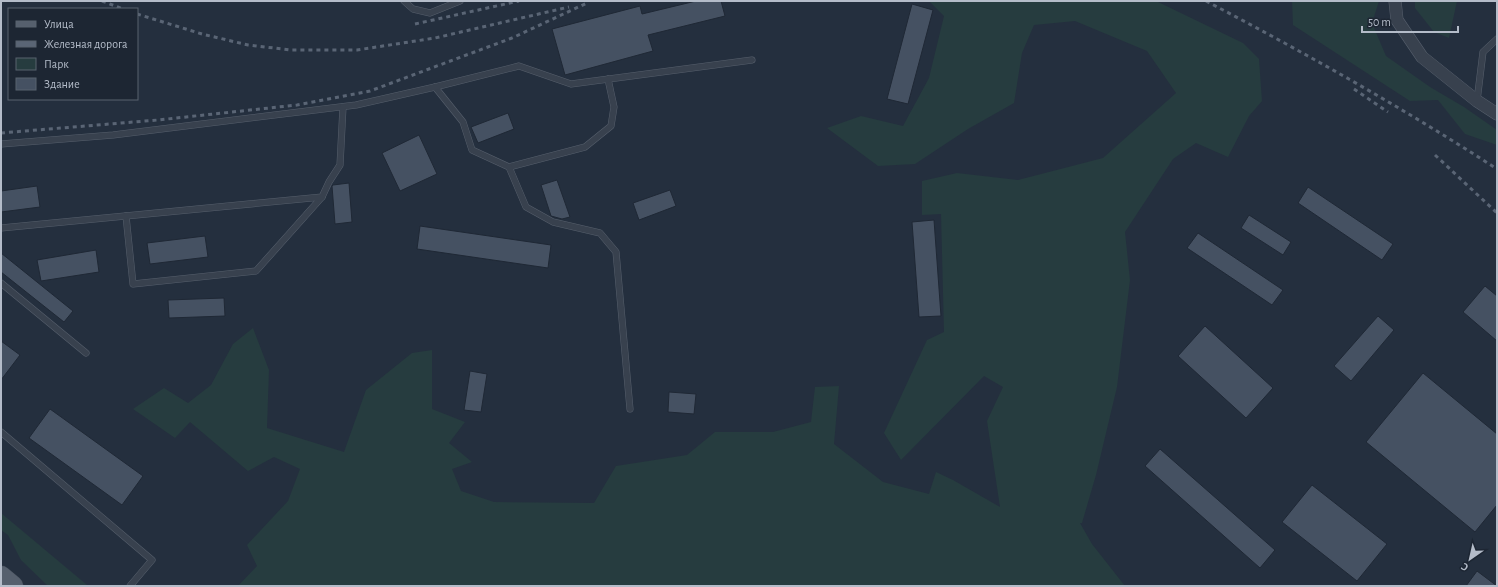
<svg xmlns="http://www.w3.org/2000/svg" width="1498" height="587" font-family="'Alegreya Sans',sans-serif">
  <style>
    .green { fill: #263c3f }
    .building { fill: #455162; stroke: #1f2835 }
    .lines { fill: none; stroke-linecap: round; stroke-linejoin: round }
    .service-casing { stroke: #565f6c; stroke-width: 7 }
    .minor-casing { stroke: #565f6c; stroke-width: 13 }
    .primary-casing { stroke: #414a57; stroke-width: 21 }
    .service { stroke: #38414e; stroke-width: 6 }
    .minor { stroke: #38414e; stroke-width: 12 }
    .primary { stroke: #56606e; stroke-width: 20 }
    .rail { stroke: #5a6575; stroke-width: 3; stroke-dasharray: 4 4; stroke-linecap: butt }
  </style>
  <rect width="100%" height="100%" fill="#242f3e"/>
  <g class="green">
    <polygon points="929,1 1156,1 1243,43 1259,59 1262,101 1249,116 1228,157 1196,143 1173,159 1125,232 1130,280 1117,387 1096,475 1082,523 1080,523 1092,544 1125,586 238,586 257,566 247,545 288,501 300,469 274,457 248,471 190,422 175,438 133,409 164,388 188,403 211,385 233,344 253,328 269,370 267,428 344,452 366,390 412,353 432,350 432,409 465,422 449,443 472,462 452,469 461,491 494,502 594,503 616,466 687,455 715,432 773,432 811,422 815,387 839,386 834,444 883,482 929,494 936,472 953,480 1000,507 987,421 1003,387 984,376 901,460 884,433 927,340 944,332 941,214 922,215 922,181 957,173 1018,180 1103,158 1176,93 1147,51 1075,21 1034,25 1022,53 1014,103 968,129 915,164 878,166 827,128 861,116 903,126 929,78 944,16"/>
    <polygon points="1292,1 1379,1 1372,23 1386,56 1430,87 1464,107 1497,130 1497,145 1465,134 1438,100 1410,101 1293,25"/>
    <polygon points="1415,1 1457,1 1449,38 1434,32 1415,8"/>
    <polygon points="1,513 87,585 86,586 48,586 21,560 8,535 1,530"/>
  </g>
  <g class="building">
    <polygon points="696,1 721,1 725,16 648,35 653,51 565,75 552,29 640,6 642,14"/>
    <polygon points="912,4 933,10 908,104 887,99"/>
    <polygon points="508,113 514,129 478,143 471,127"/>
    <polygon points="419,135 437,174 400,191 382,153"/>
    <polygon points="557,180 570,217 562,219 551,216 541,185"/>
    <polygon points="349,183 352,222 335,224 332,186 333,185"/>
    <polygon points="37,186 40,207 1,212 1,191"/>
    <polygon points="1308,187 1393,244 1382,260 1298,203"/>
    <polygon points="670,190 676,206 639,220 633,203"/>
    <polygon points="1249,215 1291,242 1283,255 1241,228"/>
    <polygon points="934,220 941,316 919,317 912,222"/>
    <polygon points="420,226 551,245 548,268 417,249"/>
    <polygon points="1198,233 1283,290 1272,305 1187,248"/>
    <polygon points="205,236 208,257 150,264 147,243"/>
    <polygon points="96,250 99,272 41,281 37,260"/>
    <polygon points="1,253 73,311 64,322 1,272"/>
    <polygon points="1485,286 1497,296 1497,341 1463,312"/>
    <polygon points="224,298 225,316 169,318 168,300"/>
    <polygon points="1378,316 1394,330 1351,381 1334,366"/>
    <polygon points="1205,326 1273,388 1246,418 1178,356"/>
    <polygon points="1,341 20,355 1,380"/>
    <polygon points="470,371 487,374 481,412 464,410"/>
    <polygon points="1423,373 1497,434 1497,505 1475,532 1366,442"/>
    <polygon points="669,392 696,394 694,414 668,412"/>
    <polygon points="50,409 143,476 122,505 29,438"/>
    <polygon points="1160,449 1275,550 1260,568 1145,466"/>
    <polygon points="1312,485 1387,544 1357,581 1282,522"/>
    <polygon points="1477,571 1497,586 1466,586"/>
  </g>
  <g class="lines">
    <defs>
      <g id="service">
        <polyline points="404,1 413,9 430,13 460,1"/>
        <polyline points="435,87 463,122 472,150 509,167 585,147 611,126 614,107 608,79"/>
        <polyline points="1477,101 1483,52 1497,39"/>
        <polyline points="1,144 113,135 356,105 435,87 519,66 571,84 752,60"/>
        <polyline points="509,167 526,207 553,222 600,233 616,252 630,409"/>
        <polyline points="126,216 133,284 256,271 322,197"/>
        <polyline points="1,228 322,197 329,182 340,165 343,107"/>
        <polyline points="1,283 86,353"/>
        <polyline points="1,432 152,560 130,586"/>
      </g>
      <polyline id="minor" points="1395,1 1397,20 1422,57 1477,101 1497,114"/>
      <polyline id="primary" points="1,576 13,586"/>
    </defs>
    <use href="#service" class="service-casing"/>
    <use href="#minor" class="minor-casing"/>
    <use href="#primary" class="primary-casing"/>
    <use href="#service" class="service"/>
    <use href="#minor" class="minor"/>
    <use href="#primary" class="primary"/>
    <g class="rail">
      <polyline points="102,1 123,9"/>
      <path d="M1206 1C1305 53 1403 108 1497 169"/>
      <polyline points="137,14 202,34 248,45 291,50 357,50 435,38 569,7"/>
      <polyline points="415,24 519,1"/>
      <polyline points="1354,89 1388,112"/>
      <polyline points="1,133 158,120 297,105 370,91 512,38 587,3"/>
      <polyline points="1435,155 1497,213"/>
    </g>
  </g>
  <rect width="1498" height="587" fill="none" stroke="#b4bcc9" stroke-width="4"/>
  <rect x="8" y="8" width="130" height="92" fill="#1d2633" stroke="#59626f"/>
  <rect x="16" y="21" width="20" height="6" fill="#56606e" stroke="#59626f"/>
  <text x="44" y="28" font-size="12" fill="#b4bcc9">Улица</text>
  <rect x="16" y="41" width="20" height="6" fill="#5a6575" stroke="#59626f"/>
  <text x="44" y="48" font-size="12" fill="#b4bcc9">Железная дорога</text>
  <rect x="16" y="58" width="20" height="12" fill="#263c3f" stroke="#59626f"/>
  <text x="44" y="68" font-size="12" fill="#b4bcc9">Парк</text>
  <rect x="16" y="78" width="20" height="12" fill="#455162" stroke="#59626f"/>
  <text x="44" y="88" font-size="12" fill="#b4bcc9">Здание</text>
  <g transform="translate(1470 559) rotate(214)" stroke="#1d2633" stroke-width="3" paint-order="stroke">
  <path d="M0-3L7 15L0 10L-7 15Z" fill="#b4bcc9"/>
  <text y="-6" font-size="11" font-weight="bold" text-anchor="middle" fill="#b4bcc9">С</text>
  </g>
  <path d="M1362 26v6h96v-6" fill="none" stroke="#b4bcc9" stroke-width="2"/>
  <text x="1368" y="26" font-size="12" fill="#b4bcc9" stroke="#1d2633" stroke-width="3" paint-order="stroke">50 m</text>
</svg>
